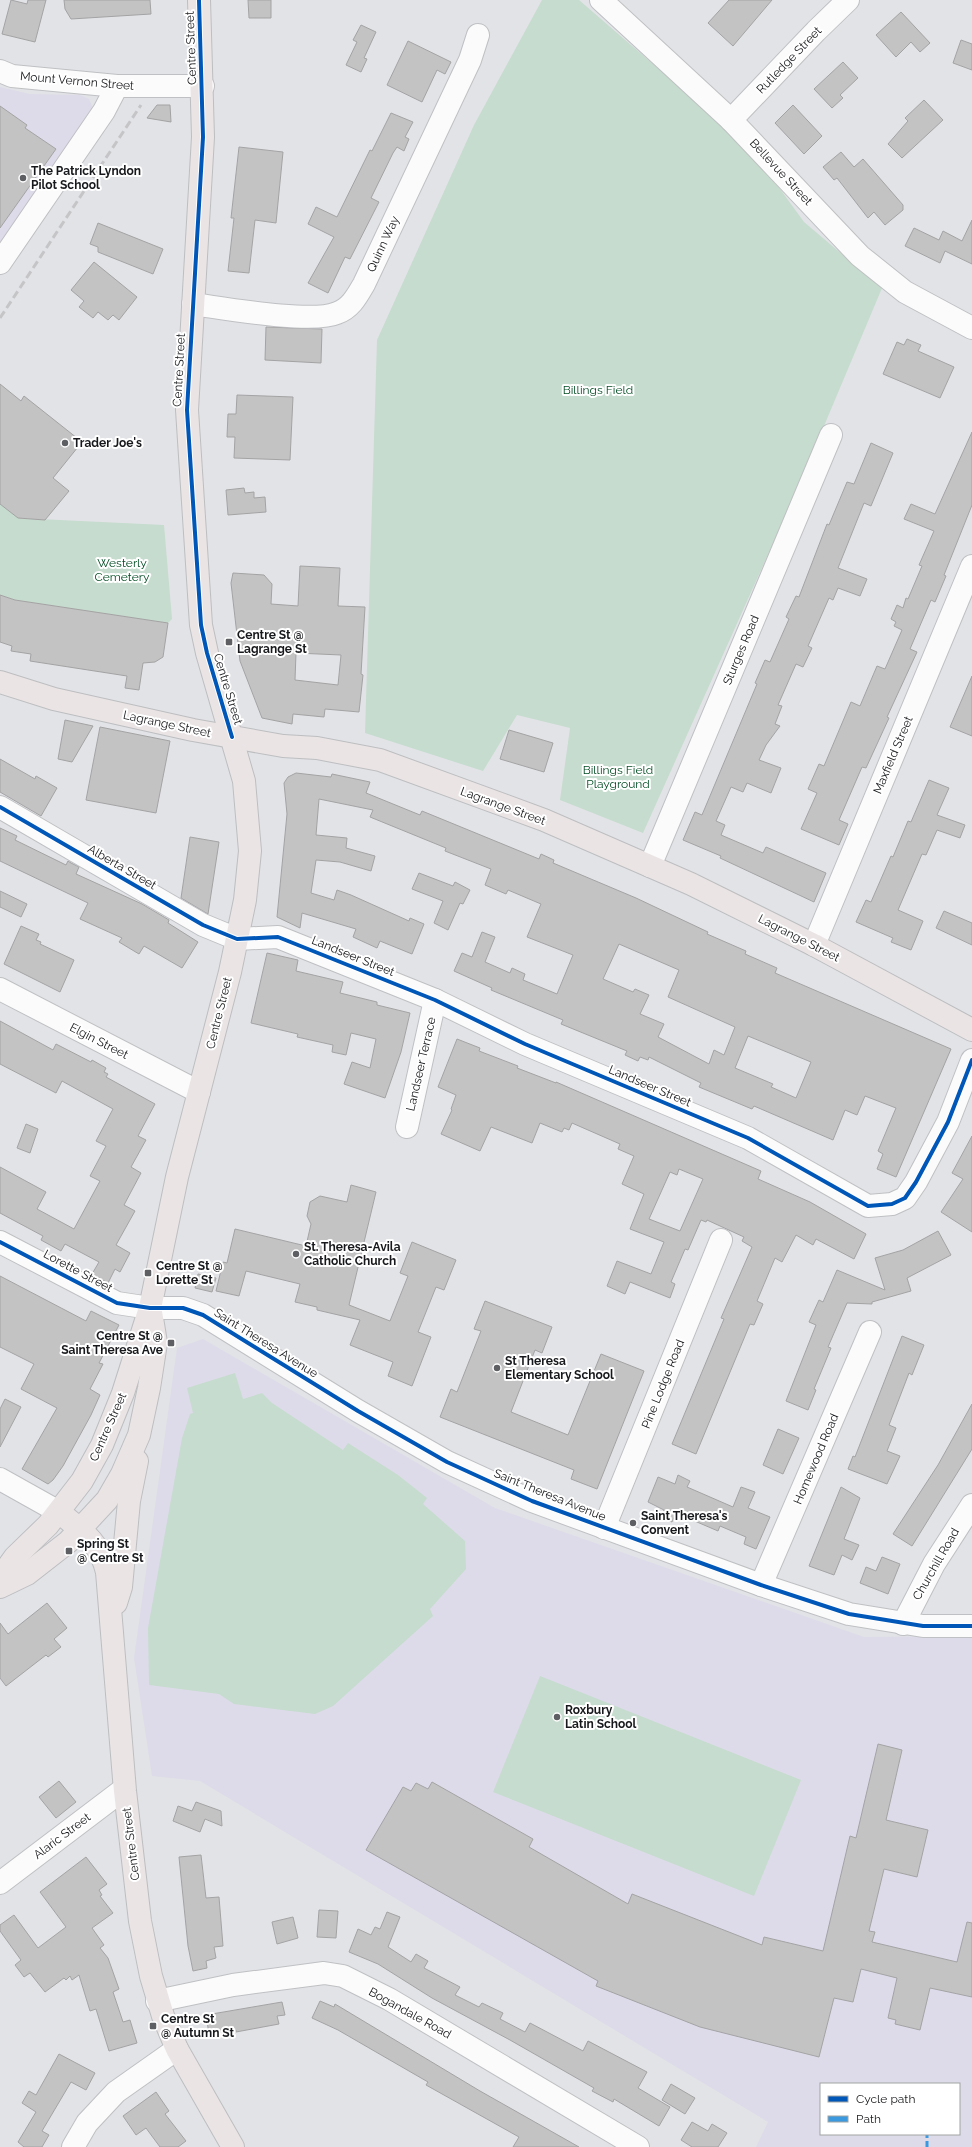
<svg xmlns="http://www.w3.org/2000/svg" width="972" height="2147" font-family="Raleway,sans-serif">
	<rect width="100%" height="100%" fill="#e2e3e7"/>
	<g fill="#dddbe9" fill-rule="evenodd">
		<path d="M0,87L30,94L80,95L89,99L92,106L91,113L0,243Z"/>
		<path d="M203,1339L495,1508L864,1637L972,1636V2147H756L768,2122L200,1781L152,1776L134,1658L177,1348ZM821,2084H959V2134H821Z"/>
	</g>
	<g fill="#c6dcce">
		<path d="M542,0H579L751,149L804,222L882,288L800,483L643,833L560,800L570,728L517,715L483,771L365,733L377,340L474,125Z"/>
		<path d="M0,504L18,518L164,525L172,619L168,623L15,600L0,595Z"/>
		<path d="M235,1373L243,1399L262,1393L272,1403L343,1450L348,1443L398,1475L427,1498L423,1504L465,1541L466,1569L430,1609L433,1616L333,1706L315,1714L234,1704L219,1694L149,1685L148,1628L182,1438L190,1414L193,1413L187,1388Z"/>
		<path d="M540,1676L801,1780L754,1896L493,1792Z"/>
	</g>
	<g fill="#c4c3c4" stroke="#a4a3a4" fill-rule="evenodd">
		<path d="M11,0L27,4L28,0H46L35,42L2,34Z"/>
		<path d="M64,0H150L151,14L71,19L65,9Z"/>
		<path d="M248,0H271V18H249Z"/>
		<path d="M729,0H772L733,46L708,23Z"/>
		<path d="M901,12L930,43L920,52L911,42L896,57L876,35Z"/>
		<path d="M361,25L376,32L364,58L367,59L361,72L346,65L357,42L353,40Z"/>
		<path d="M961,40L972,44V70L953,63Z"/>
		<path d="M408,41L451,62L445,74L437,70L422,102L387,85Z"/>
		<path d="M843,62L858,78L840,95L843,98L832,108L814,89Z"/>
		<path d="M924,100L943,120L902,158L888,144L908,121L905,118Z"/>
		<path d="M157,105H170L171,122L147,118Z"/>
		<path d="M793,105L822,136L804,154L775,123Z"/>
		<path d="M0,106L27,125L25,128L56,149L0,228Z"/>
		<path d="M391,113L413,122L405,137L409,139L404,151L397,147L393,153L371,198L379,202L350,259L345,257L328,293L308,283L334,237L308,224L316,207L337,217L370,150L372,151Z"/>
		<path d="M239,147L283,152L276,223L255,220L249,273L228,271L234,218H231Z"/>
		<path d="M841,152L854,167L863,159L903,205V210L885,225L874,212L868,218L837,178L834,180L823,167Z"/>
		<path d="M972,220V264L945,251L940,263L905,246L914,228L939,240L943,231L962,241Z"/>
		<path d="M98,223L163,249L153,274L98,252V247L90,244Z"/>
		<path d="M94,262L137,297L119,320L113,315L108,320L98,312L93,318L79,307L84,301L71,290Z"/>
		<path d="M266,327L322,329L321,363L265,360Z"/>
		<path d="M907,339L921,345L918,351L954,367L940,398L883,374L897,342L904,345Z"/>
		<path d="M0,384L21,401L24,396L82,442L53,478L69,491L45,520L18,518L0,504Z"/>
		<path d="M237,395L293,397L290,460L234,458L235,437H227L228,414H236Z"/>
		<path d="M972,432V505L944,575L946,576L935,602L931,600L910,649L917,652L887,717L889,718L866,768L862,767L839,820L848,824L839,845L801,829L817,793L808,789L819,764L824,766L851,702L860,706L877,666L885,669L902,630L894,626L896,622L891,619L897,605L903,608L906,598L908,599L922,566L919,565L934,531L904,519L911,504L935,514Z"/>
		<path d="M871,443L893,453L871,506L864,503L838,568L867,579L860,596L838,588L833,600L829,598L808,646L812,648L803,667L796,664L778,705L782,706L775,724L780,726L766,745L759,760L781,768L771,793L747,783L743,792L731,787L716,821L725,825L721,835L763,853L766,847L826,873L814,902L720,858L721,856L683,840L695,812L702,815L757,684L755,683L765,660L770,662L789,619L786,617L796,596L799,597L827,524L829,525L847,482L854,484Z"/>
		<path d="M244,488L245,493L254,492V498L265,497L266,512L228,515L226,490Z"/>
		<path d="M300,566L340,568L338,606L365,607L361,674L363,675L359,712L325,709L324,717L293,714L292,724L262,718L240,661L231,583L233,573L264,575L272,584L271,604L298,606ZM296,653L341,655L338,685L295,680Z"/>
		<path d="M0,595L15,600L168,623L163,657L155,662L143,663L139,690L125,688L127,676L30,661L31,654L11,651L12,646L0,642Z"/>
		<path d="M972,676V736L950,727Z"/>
		<path d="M65,720L93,726L72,762L58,759Z"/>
		<path d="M100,727L170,741L156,813L86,800Z"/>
		<path d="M509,730L553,743L544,772L500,759Z"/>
		<path d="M0,759L35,779L36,776L57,788L41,816L0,792Z"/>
		<path d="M296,773L331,777L332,774L370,782L366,793L420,815L422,811L539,859L541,854L554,860L553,863L636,898L708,932L707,934L746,951L745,954L777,968L775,973L951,1049L896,1177L877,1169L883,1154L878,1151L896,1108L865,1096L857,1115L845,1110L833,1140L754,1106L752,1109L699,1087L701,1083L649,1057L648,1060L640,1057L638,1061L625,1055L627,1051L561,1024L563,1020L491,990L492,988L454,971L462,953L472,957L482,932L495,937L485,962L510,973L512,968L525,974L523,980L557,994L573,955L527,937L541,904L508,890L506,894L485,885L491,869L445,851L446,848L370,817L373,810L319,799L316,835L347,838L346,848L375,856L371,871L340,862L316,860L311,893L334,900L337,890L351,895L409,921L410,918L424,924L412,954L380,941L377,948L353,937L356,929L302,913L300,928L277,917L287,814L284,783L288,777ZM619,944L679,970L668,997L735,1027L724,1055L714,1050L709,1064L658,1037L664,1024L640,1014L649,995L635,989L633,992L603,979ZM748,1036L811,1062L796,1098L771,1087L773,1084L735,1068Z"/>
		<path d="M929,780L949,788L937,815L965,825L960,838L937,830L926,855L922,854L898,910L923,921L911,950L891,942L893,938L856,922L866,900L871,902L891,856L893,857L908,821L911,822Z"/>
		<path d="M0,828L17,836L15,840L66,865L68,861L71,863L79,867L76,874L142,904L169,920L168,923L198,942L182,968L144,946L139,954L119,942L122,938L80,919L88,903L0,861Z"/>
		<path d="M190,837L219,842L208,914L181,898Z"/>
		<path d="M419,873L453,886L455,882L470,890L463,904L460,903L448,930L434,923L443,901L412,889Z"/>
		<path d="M0,891L27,904L21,917L0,907Z"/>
		<path d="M944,911L972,923V945L936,928Z"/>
		<path d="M21,926L39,934L36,940L41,942L40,944L74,960L60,992L4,964Z"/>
		<path d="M267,953L298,960L296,971L343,982L340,993L377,1002V1005L410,1013L401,1052L385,1098L344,1084L352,1062L370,1068L376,1039L351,1033L346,1055L332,1052L333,1045L297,1037L298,1034L251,1023Z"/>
		<path d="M0,1021L53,1050L56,1044L91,1062L92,1060L106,1068L104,1072L108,1074L106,1077L155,1104L138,1136L146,1140L131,1167L141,1173L124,1205L135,1211L116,1245L130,1253L120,1272L115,1269L108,1283L92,1274L99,1262L65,1244L61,1251L41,1240L43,1236L0,1213V1167L46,1192L37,1209L74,1229L100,1181L90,1176L106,1146L96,1141L113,1109L62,1081L56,1093L0,1064Z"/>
		<path d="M457,1039L480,1048L479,1051L518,1066L517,1068L556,1083V1082L761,1171L758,1179L810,1202L866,1234L854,1259L816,1239L813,1245L796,1235L782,1262L775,1258L757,1301L763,1304L754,1325L750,1324L696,1454L672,1444L724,1319L721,1318L752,1247L742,1241L744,1237L707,1220L706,1222L701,1220L688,1250L685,1249L671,1282L675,1284L670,1298L630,1282L625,1294L607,1286L617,1261L651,1274L664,1242L630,1229L644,1194L622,1184L634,1156L618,1149L620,1144L572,1123L569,1130L564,1128L562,1132L540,1123L532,1143L491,1127L480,1151L441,1134L452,1110L451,1109L456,1095L438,1087ZM679,1169L703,1179L680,1231L649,1219L670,1172L677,1175Z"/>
		<path d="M26,1124L38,1129L30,1153L17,1148Z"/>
		<path d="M972,1136V1232L941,1212L963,1179L952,1173Z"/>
		<path d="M351,1185L376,1192L349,1305L390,1321L408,1276L400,1273L412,1242L456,1260L444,1290L436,1287L418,1332L431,1337L412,1386L388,1376L393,1362L350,1345L360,1320L317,1310V1307L295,1302L300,1284L246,1271L239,1296L216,1291L223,1262L227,1263L235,1229L306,1246L311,1224L307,1216L310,1202L320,1196L347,1202Z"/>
		<path d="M938,1231L951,1255L907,1278L911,1291L872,1302V1304L847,1303L828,1347L831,1348L814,1389L816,1390L808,1410L786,1401L816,1325L809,1322L819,1300L823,1302L837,1270L885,1290L875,1258L903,1250Z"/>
		<path d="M198,1274L216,1278L212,1292L195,1288Z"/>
		<path d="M0,1276L86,1321L91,1311L119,1325L99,1363L103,1364L90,1389L100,1395L91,1415L63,1466L53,1480L48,1484L22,1469L57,1408L21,1389L34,1364L0,1347Z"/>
		<path d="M485,1301L552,1327L542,1353L535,1350L511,1412L568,1435L601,1354L644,1371L597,1489L571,1479L574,1470L440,1417L451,1389L457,1392L481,1331L474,1329Z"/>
		<path d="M902,1336L924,1345L912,1375L909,1373L889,1425L896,1428L887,1451L900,1456L887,1484L848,1469L853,1456L855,1457Z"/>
		<path d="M5,1399L21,1407L0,1447V1409Z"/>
		<path d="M972,1404V1449L912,1546L893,1534L938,1465Z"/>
		<path d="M778,1429L799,1438L783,1474L763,1465Z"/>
		<path d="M678,1475L690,1481L687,1487L733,1507L741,1487L755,1492L748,1508L770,1517L756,1549L744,1544L746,1537L720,1526L718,1531L676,1513L672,1522L661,1517L664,1510L648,1502L658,1477L675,1484Z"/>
		<path d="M841,1487L860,1498L844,1539L859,1545L852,1560L842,1555L834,1575L809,1566Z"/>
		<path d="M882,1557L900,1564L888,1594L860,1583L866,1567L876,1571Z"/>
		<path d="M47,1603L67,1628L54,1639L61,1647L48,1657L46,1655L6,1686L0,1678V1623L8,1634Z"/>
		<path d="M878,1744L902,1750L886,1820L928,1830L917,1877L884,1869L869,1931L875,1932L872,1942L957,1962L967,1922L972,1923V1997L930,1988L920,2030L895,2024L896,2020L888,2018L897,1978L861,1969L853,2002L834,1998L819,2057L700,2027L596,1986L598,1981L366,1850L403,1787L411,1791L416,1783L428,1789L432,1782L533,1839L529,1847L628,1904L632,1894L762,1945L764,1937L823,1951L850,1836L856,1838Z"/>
		<path d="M59,1781L76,1802L56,1818L39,1797Z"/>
		<path d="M196,1802L221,1811L222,1826L205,1819L200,1832L173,1821L178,1806L192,1811Z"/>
		<path d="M201,1855L206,1898L219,1897L223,1946L214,1947L216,1958L206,1961L207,1968L193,1971L188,1946L179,1857Z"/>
		<path d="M86,1857L107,1884L99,1890L102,1895L100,1896L113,1913L92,1928L104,1945L100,1948L108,1958L119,1989L113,1992L123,2022L130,2020L137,2043L109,2051L96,2009L90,2011L79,1975L72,1980L70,1976L66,1980L64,1978L45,1992L30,1973L24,1977L15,1965L21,1960L0,1931V1925L14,1915L38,1948L66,1927L40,1892Z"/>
		<path d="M319,1910L338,1911L336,1938L317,1937Z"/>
		<path d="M387,1912L400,1917L388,1947L411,1962L416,1954L428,1961L424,1968L460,1987L455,1995L479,2007L482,2003L503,2013L500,2019L525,2032L530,2023L583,2051L588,2041L647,2072L638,2088L670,2107L659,2126L614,2099L613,2102L592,2091L594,2088L510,2040L432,1998L378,1964L349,1952L358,1929L371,1935L375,1927L380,1929Z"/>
		<path d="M293,1917L298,1938L277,1944L272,1922Z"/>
		<path d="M320,2001L334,2007L335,2004L480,2091L579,2147H513L519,2137L426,2085L428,2082L376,2052L338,2030L312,2018Z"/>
		<path d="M282,2002L285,2015L277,2016L279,2024L236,2032V2030L209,2034L206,2015Z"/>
		<path d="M59,2054L95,2073L86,2090L71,2082L42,2131L49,2135L42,2147H24L18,2142L36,2112L22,2103L29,2091L36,2095Z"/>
		<path d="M671,2084L695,2098L685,2114L662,2100Z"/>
		<path d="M156,2092L169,2111L165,2114L186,2141L178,2147H160L146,2128L136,2135L123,2116Z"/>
		<path d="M692,2122L708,2131L712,2124L727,2133L718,2147H692L681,2140Z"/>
	</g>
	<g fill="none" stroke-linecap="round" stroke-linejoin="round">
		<g stroke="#bfc0c3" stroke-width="24">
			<g id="minor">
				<path d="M601,0L731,120L860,256L905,292L972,328"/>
				<path d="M0,71L12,76L117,86H203"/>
				<path d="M731,120L816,31L848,0"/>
				<path d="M0,263L104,111L117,86"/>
				<path d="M193,304C223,308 312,324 337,313C351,308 357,296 364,284L470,60L478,35"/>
				<path d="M0,807L203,925L237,939L278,937L435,1000L525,1044L748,1138L868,1206L892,1204L905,1198L916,1182L948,1122L972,1060"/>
				<path d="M650,866L831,435"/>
				<path d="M814,945L972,566"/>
				<path d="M0,989L199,1092"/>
				<path d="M407,1127L435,1000"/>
				<path d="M0,1242L117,1303L150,1308H183L203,1315L358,1411L447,1462L532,1501L761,1585L849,1614L923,1626H972"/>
				<path d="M0,1479L59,1512"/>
				<path d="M604,1528L721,1240"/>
				<path d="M761,1585L870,1332"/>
				<path d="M903,1624L934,1564L972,1505"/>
				<path d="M0,1883L124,1789"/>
				<path d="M157,2001L233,1985L324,1973L343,1976L389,1999L638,2147"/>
				<path d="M73,2147L87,2123L116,2092L177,2049"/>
			</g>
		</g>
		<g stroke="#bdbec0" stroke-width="24">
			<g id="major">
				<path d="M0,682L54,699L193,730L283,746L317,748L380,760L544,820L691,884L814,945L972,1030"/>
				<path d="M59,1512C81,1530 100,1542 107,1572L125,1791L140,1921L151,1976L163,2016L177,2049L233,2147"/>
				<path d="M0,1578L15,1557L48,1525L82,1481L102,1445L123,1393L150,1308L177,1177L230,972L245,900L250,851L244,781L207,653L201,625L187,410L203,137L199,0"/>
				<path d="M0,1587L27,1574L68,1542L107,1500L122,1474L139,1435L149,1388L156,1343L151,1312"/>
				<path d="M116,1603L121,1587L129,1501L137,1461"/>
			</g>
		</g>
		<use href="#minor" stroke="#fbfbfb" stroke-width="22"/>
		<use href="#major" stroke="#eae4e5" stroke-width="22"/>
		<path stroke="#c5c5c7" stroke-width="3" stroke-dasharray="8 4" stroke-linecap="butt" d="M0,318L141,105"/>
		<path stroke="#3b9adf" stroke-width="3" stroke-dasharray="6 3" stroke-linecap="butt" d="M927,2147V2134"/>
		<g stroke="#fff" stroke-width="6">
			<g id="cycleway">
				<path d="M199,0L203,137L187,410L201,625L207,653L232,737"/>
				<path d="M0,807L203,925L237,939L278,937L435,1000L525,1044L748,1138L868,1206L892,1204L905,1198L916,1182L948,1122L972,1060"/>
				<path d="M0,1242L117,1303L150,1308H183L203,1315L358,1411L447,1462L532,1501L761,1585L849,1614L923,1626H972"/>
			</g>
		</g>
		<use href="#cycleway" stroke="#0057b8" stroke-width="4"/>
	</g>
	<g fill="#5e5f62" stroke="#fff" stroke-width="1.5">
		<circle cx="23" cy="178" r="4"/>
		<circle cx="65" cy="443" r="4"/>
		<rect x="225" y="638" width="8" height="8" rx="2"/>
		<circle cx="296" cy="1254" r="4"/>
		<rect x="144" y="1269" width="8" height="8" rx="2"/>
		<rect x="167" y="1339" width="8" height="8" rx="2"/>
		<circle cx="497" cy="1368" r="4"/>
		<circle cx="633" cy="1523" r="4"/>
		<rect x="65" y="1547" width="8" height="8" rx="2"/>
		<circle cx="557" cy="1717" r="4"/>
		<rect x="149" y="2022" width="8" height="8" rx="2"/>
	</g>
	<g text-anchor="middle" stroke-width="4" stroke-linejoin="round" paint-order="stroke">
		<g font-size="12" fill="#17181b" stroke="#fff">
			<text transform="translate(191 48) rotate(-92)" y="4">Centre Street</text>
			<text transform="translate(789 60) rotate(-46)" y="4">Rutledge Street</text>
			<text transform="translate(77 81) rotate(5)" y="4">Mount Vernon Street</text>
			<text transform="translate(781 172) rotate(47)" y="4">Bellevue Street</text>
			<text transform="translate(383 244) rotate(-65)" y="4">Quinn Way</text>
			<text transform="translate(179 370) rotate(-87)" y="4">Centre Street</text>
			<text transform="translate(741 650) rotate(-67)" y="4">Sturges Road</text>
			<text transform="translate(228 689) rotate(73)" y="4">Centre Street</text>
			<text transform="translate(167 724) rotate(12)" y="4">Lagrange Street</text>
			<text transform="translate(893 755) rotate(-67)" y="4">Maxfield Street</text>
			<text transform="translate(503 806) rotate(20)" y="4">Lagrange Street</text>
			<text transform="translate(122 867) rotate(30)" y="4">Alberta Street</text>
			<text transform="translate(799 938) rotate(27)" y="4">Lagrange Street</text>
			<text transform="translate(353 956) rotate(22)" y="4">Landseer Street</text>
			<text transform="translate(219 1013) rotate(-76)" y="4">Centre Street</text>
			<text transform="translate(99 1041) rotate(27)" y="4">Elgin Street</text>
			<text transform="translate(421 1064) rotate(-77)" y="4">Landseer Terrace</text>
			<text transform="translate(650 1086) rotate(23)" y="4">Landseer Street</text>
			<text transform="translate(78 1271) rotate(28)" y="4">Lorette Street</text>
			<text transform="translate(266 1343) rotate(32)" y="4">Saint Theresa Avenue</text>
			<text transform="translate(663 1384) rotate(-68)" y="4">Pine Lodge Road</text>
			<text transform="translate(108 1427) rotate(-66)" y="4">Centre Street</text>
			<text transform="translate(816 1459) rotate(-67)" y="4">Homewood Road</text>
			<text transform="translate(550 1495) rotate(22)" y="4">Saint Theresa Avenue</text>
			<text transform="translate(936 1564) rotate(-60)" y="4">Churchill Road</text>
			<text transform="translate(62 1836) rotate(-37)" y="4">Alaric Street</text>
			<text transform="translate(131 1844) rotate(-97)" y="4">Centre Street</text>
			<text transform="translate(410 2013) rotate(29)" y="4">Bogandale Road</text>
		</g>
		<g font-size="12" font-weight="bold" fill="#17181b" stroke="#fff" text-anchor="start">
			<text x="31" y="175">The Patrick Lyndon<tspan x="31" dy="14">Pilot School</tspan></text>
			<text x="73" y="447">Trader Joe's</text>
			<text x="237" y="639">Centre St @<tspan x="237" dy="14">Lagrange St</tspan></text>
			<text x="304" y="1251">St. Theresa-Avila<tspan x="304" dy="14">Catholic Church</tspan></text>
			<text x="156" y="1270">Centre St @<tspan x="156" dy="14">Lorette St</tspan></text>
			<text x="163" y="1340" text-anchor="end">Centre St @<tspan x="163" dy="14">Saint Theresa Ave</tspan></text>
			<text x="505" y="1365">St Theresa<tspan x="505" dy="14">Elementary School</tspan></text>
			<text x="641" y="1520">Saint Theresa's<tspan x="641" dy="14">Convent</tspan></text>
			<text x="77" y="1548">Spring St<tspan x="77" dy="14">@ Centre St</tspan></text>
			<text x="565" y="1714">Roxbury<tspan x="565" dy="14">Latin School</tspan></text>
			<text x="161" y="2023">Centre St<tspan x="161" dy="14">@ Autumn St</tspan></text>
		</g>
		<g font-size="12" fill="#014b22" stroke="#fff">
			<text x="598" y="394">Billings Field</text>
			<text x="122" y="567">Westerly<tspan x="122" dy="14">Cemetery</tspan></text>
			<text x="618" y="774">Billings Field<tspan x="618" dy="14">Playground</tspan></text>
		</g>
	</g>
	<rect x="820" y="2083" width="140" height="52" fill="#ffffff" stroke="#a2a3a4"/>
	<rect x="828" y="2096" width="20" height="6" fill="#0057b8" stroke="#a2a3a4"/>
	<text x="856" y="2103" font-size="12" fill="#17181b">Cycle path</text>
	<rect x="828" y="2116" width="20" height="6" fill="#3b9adf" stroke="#a2a3a4"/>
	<text x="856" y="2123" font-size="12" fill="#17181b">Path</text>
</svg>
